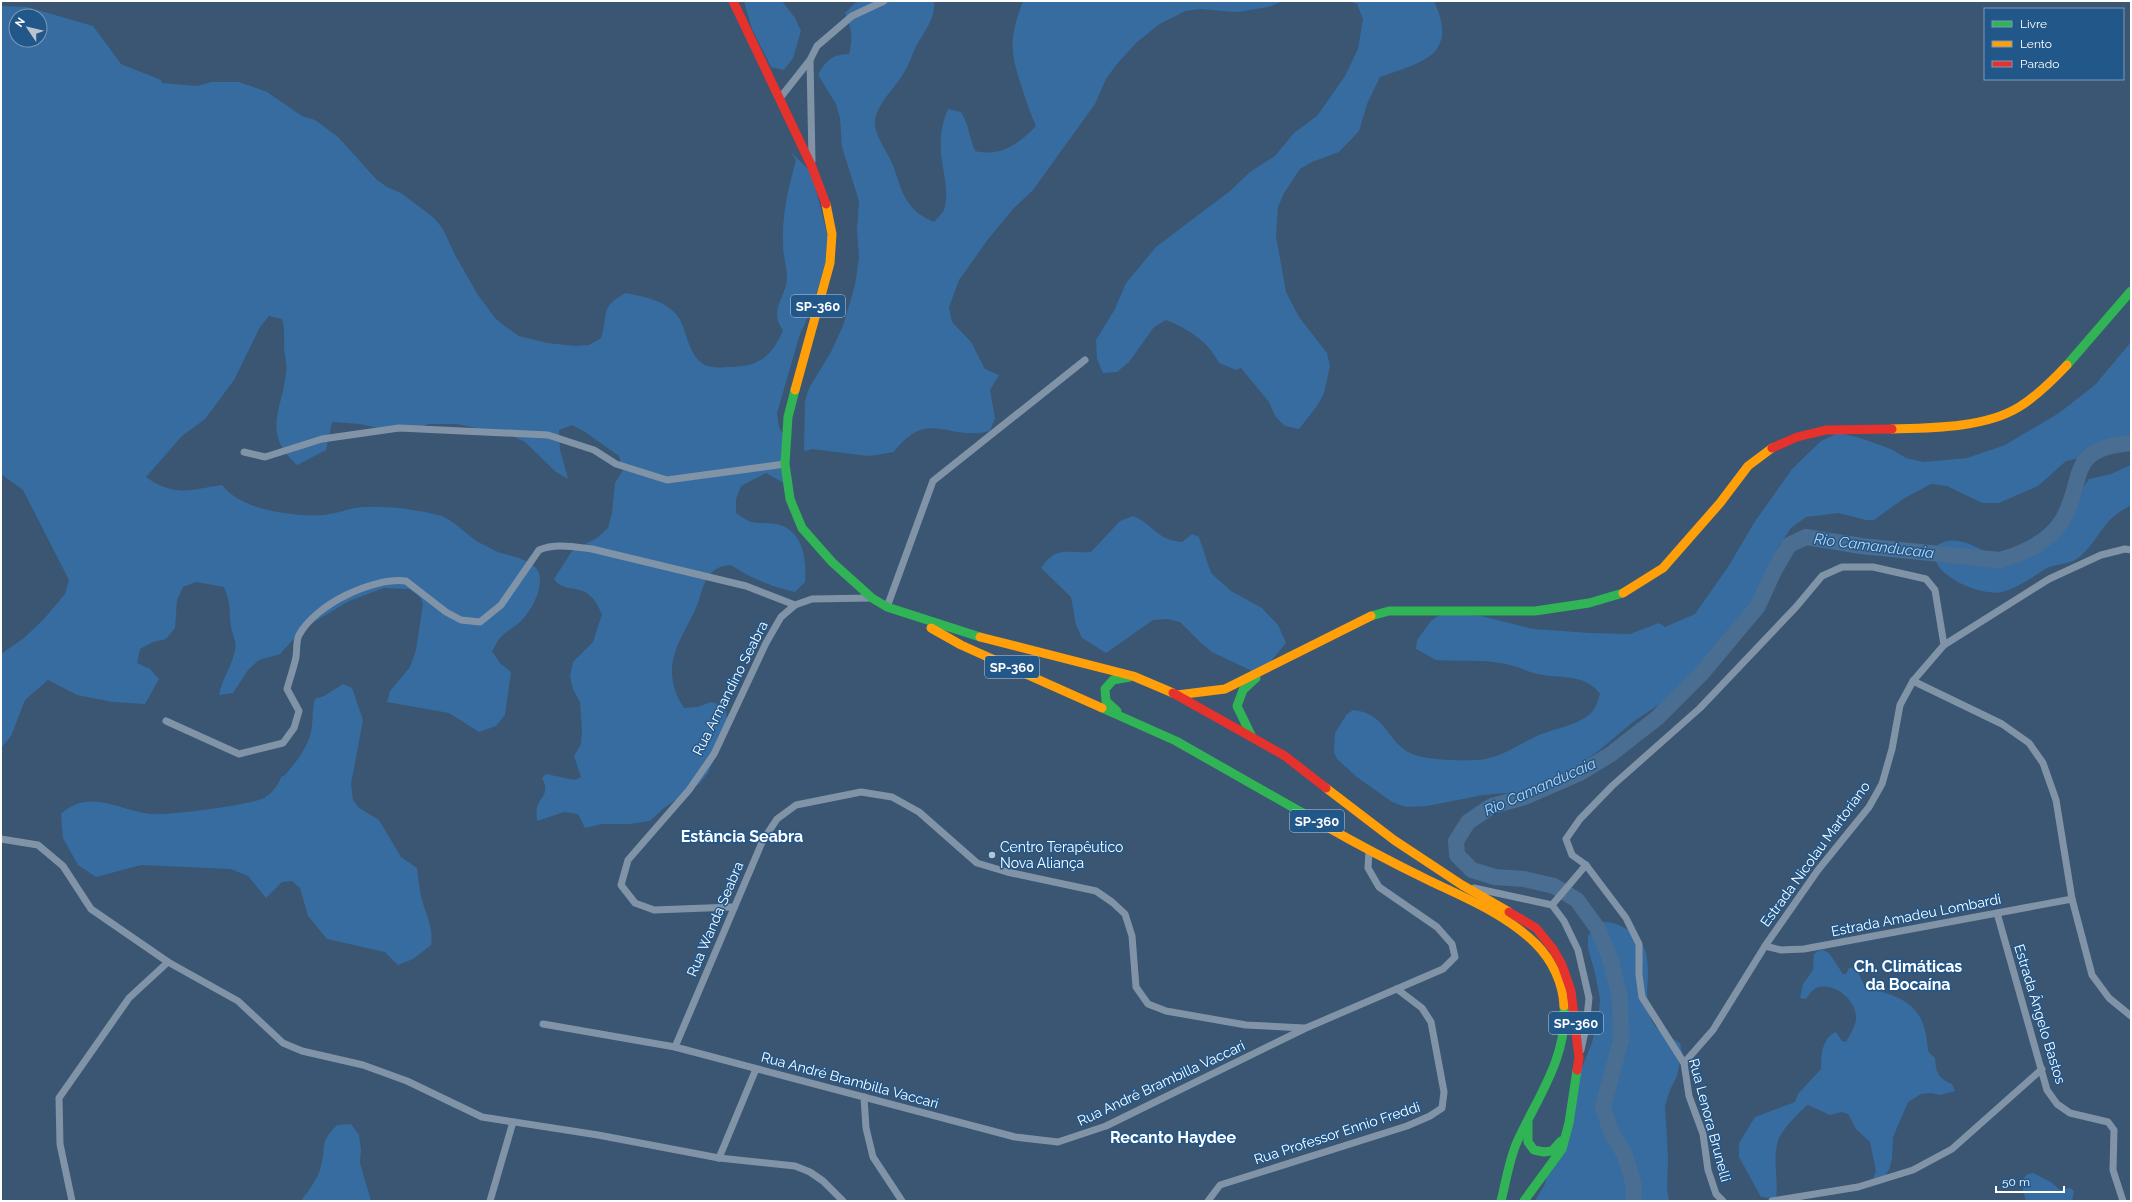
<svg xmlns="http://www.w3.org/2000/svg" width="2132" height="1202" font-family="Raleway,sans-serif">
	<rect width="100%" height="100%" fill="#3a5672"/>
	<g fill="#376ca0" fill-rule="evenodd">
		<path d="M744,1H782L795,18L801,31L793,58L784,70L771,67L752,29Z"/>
		<path d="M861,1H934C936,19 923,33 915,48C911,58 908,67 902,76C893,90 873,108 875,126C877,140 890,155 894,168C902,193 907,211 934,222C937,218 942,214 944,210C950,191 942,170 941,152C940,136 942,123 948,109L961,112C969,125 969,137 975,151C1000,157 1019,144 1036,126C1032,117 1029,109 1026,100C1012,58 1006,45 1023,1H1283L1268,7L1237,12L1200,9L1185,11L1158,25L1136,43L1116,65L1106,79L1095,104L1033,190L1013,209L989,238L959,280L949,307L952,322L971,342L985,369L999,375L990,390L995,418L990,431C947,442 928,407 894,452L869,456L812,449L805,451L804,449L805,401L809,388L831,352L843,326L855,285L859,257L857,229L859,201L842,147L840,118L836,104L818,75C827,59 832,55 849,54C853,38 852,28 845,13L855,3Z"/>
		<path d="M1349,1H1434C1459,55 1423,62 1380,77L1367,104L1359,131L1339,152L1312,162L1300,169L1284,193L1278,207L1276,236L1286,292L1299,317L1327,353L1330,366L1324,393L1317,406L1299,429L1285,426L1275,416L1269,402L1241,368L1236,370L1219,363C1209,342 1187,328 1166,320L1154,327L1129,362L1117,372L1103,373L1097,359L1096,340L1115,309L1126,283L1156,247L1230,191L1250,172L1275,156L1294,133L1317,116L1345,76L1358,49L1363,19L1357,4Z"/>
		<path d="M1,6L27,7L93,26L121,64L161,80L162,83L198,86L211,82H239L267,92L302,116L315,120L338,137L376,179L387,187L401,193L434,218L443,229L455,255L478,295L495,318L506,327L519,336L547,343L575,346L589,345L601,338C609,313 599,307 626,293C643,297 662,299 676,314C687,326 686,352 703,364C709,368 720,368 727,367C757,367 771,359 783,330C768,310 786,298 787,278C787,267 783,256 783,244C782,213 788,190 796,160L790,151L808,169L814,182L829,241L828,255L812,308L800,334L777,413L779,427L786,440L789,486L766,473L741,486L736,499V513C755,527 755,521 776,524C803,529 807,560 805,582L795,592C772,587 750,578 731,565C721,566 714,568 708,577C702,585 701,596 697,605C689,626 672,647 672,671C672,685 676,696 684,708L698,707L711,702L725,706L727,719L714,759L708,773L699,784L665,807L650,821L629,824H601L585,828L578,814L564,812L537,821C537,817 536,812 537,808C539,797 551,794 542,778L546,774L575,780L581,777L574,756L581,744L582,730L580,702L573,689L570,676L573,662L593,642L602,614C587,577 567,597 554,579L572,551L597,538L608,528L612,513L615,483L623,470L619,456L585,432L572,425L559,430L560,450L568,479L556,472L525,442L512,436L457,424H429L416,428L388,430L360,424L332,422L326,450L297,465C262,433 281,413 286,374C288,363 284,356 284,346C284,336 285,329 282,319L269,316L260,327L234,380L205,419L182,436L146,477C174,497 190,490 222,485C240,510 294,517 323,515C337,514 351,507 365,507C387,506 412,509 434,514C455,518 464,535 482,544C487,547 493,549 498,552C512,557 541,560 540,580C540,594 531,611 521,621C515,627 506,631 500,638C497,641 495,647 492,651L500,663L511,672L505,715L496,726L479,732L449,713L387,702L390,691L410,667L416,650L423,604L420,597L409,589L384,588L349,601L304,628L280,654L259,660L248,670L233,693L219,695C222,680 231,667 234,654C238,641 233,638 231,627C229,612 231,602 224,587L196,582L183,587L177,600L175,628L166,639L153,642L140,649L137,663L150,669L159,679L145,704L113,702L77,695L48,680L25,700L11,736L1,748V654L24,638L44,619L65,594L69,580L23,490L1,474ZM16,16H40V40H16Z"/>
		<path d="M2131,342V439L2109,444L2084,457L2066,461L2038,486L1999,503H1982L1947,486L1931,484L1903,499L1874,520H1866L1838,513L1806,517L1791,528L1778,547L1773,579L1727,647L1686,680L1667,699L1633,722L1597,752L1563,776L1528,791L1483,795L1427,806L1406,807L1392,802L1357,777L1337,759L1334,752L1335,733L1347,714L1353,710C1389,713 1387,748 1418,756C1433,760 1469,762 1485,759C1503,756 1518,745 1535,737C1550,729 1578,726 1591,713C1596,708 1598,701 1600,694C1585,673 1560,679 1538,674C1527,672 1518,666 1506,664C1483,659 1459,662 1436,660L1416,649L1417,640L1431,621L1438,616L1448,614L1481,616L1533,629L1590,633L1630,634L1659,623L1665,627L1695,614L1728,567L1754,523L1792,469L1821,441L1836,434H1844L1860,438L1891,449L1906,458L1923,462L1967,458L2005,445L2059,413L2095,385Z"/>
		<path d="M2131,465V505C2124,509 2117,513 2111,519C2098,532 2091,550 2075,560C2066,565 2054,564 2045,569C2033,577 2017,588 2002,592C1989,595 1964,587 1953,579C1941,571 1932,563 1935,547C1954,531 1978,548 1997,558L2018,552L2054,536L2070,517L2077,496L2089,479L2111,474Z"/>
		<path d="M1133,516C1155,525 1156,540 1182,542L1192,534L1199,537L1211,573L1231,591L1262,608L1278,625L1286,643L1266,667L1252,671L1212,652L1201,643L1180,622L1167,619L1153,620L1106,653L1082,638L1076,625L1071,597L1041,568C1057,545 1067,554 1091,552L1120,521Z"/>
		<path d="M343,684L352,688L363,720L351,784L353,800L359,808L379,820L401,857L417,868C418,877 419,887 421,896C425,913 434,927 431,945L413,959L398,965L385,952L327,939L308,916L300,888L292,881L282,882L266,898L248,876L231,869L141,865L96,877L78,865L63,838L61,814C89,788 118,810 150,814C166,816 251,805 264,798C272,793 278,786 281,777L285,775C297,761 310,745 312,726C313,716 312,709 315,699L324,696Z"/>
		<path d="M1604,922C1614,922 1622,926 1630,931C1663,954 1637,994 1653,1023C1657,1031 1672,1038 1680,1043L1682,1052L1677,1076L1670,1090L1665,1106L1668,1157L1667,1189L1669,1201H1535L1545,1184L1550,1162L1570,1132L1580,1072L1592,1043L1599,1011L1600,999L1595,973L1588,948V936L1597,924Z"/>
		<path d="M1823,950L1829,953L1843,974H1846L1849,968H1852L1858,972L1865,987C1905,998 1925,1004 1928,1051L1935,1058C1936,1073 1938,1078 1952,1084L1955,1091L1940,1095L1931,1093L1921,1094L1908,1102L1893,1137L1892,1159L1889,1170L1884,1177L1873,1179L1876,1171L1870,1142L1856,1129L1848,1114L1842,1112L1830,1115L1808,1105L1805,1107C1796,1116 1782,1129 1778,1141C1772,1159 1779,1181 1776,1199L1761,1197L1739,1157V1143L1755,1117L1795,1102L1798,1094L1821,1069C1821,1055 1822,1038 1836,1032L1842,1041L1846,1042C1849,1036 1855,1027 1856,1020C1858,1001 1834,981 1816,988C1811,991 1809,995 1806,999L1800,998L1803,984L1813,970L1814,954L1818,951Z"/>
		<path d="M351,1124L359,1135L361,1149L360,1163L371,1201H301C309,1190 318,1179 321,1166C327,1144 318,1145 337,1125Z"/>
		<path d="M2033,1173L2051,1182L2060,1190L2070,1188L2074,1191L2072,1201H2026C2023,1191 2019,1181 2028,1174Z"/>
	</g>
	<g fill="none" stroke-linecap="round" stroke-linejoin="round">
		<path stroke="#4a6e92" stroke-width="16" d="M1633,1201L1634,1186L1625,1155L1611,1132L1603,1107L1621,1040L1620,998L1611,961L1598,929L1577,900L1554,886L1524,879L1495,877L1472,870L1457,855L1456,841L1468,822L1492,806L1525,797L1580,773L1611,754L1657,718L1702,673L1758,606L1774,571L1789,545L1806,537L1861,546L2000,560C2024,553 2050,542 2063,519C2086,477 2066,449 2131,443"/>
		<g stroke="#8194a7" stroke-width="7">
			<path d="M810,60L817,46L852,16L884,1"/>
			<path d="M780,98L810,60L812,161"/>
			<path d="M244,452L265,457L322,439L399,428L548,435L594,450L616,464L667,480L785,464"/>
			<path d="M887,607L933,481L1085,360"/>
			<path d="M1913,681L2002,724L2029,743L2043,763L2056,800L2072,899L2092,975L2109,998L2131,1016"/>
			<path d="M166,721L239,754L283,743L294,728L299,711L287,689C290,678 294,667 296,657C297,650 296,641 299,635C315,605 372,577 406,581L446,612L461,620L480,622L501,605L539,550C555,543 575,547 592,549L746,586L795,605"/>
			<path d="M1,839L38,845L63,866L91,909L168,962L238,1001L283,1043L302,1051L363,1065L407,1081L482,1117L598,1135L719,1158L795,1166L810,1172L823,1181L843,1201"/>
			<path d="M1586,865L1572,855L1566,839L1580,819L1612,786L1700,708L1796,607L1822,576L1842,567H1873L1926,579L1935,590L1944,645"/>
			<path d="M1474,888L1552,905L1564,921L1578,950L1589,998L1586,1027L1581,1050"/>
			<path d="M1552,905L1586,865L1626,918L1639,944V975L1642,997L1684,1063L1689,1096L1703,1134L1708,1170L1716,1194L1723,1201"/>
			<path d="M733,907L654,910L635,903L621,885L628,860L689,790L714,754L766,643L781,617L795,605L812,599L871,598"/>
			<path d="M1997,913L2047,1090L2057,1104L2070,1113L2108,1122L2114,1130L2113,1170L2123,1201"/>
			<path d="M1765,946L1781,950L1804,949L2072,899"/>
			<path d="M543,1024L675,1047L1015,1137L1058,1142L1106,1126L1306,1028L1443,969L1455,957L1452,944L1437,927L1379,887L1368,868L1369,851"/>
			<path d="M675,1047L763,840L777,819L796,805L861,792L892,797L919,812L977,863L1007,872L1096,891L1112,902L1125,914L1132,936L1136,987L1148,1004L1166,1011L1246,1025L1304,1028"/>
			<path d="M1684,1063L1713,1030L1765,946L1818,870L1869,807L1882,784L1892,749L1900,705L1913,681L1944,645L2049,579L2101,555L2125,549L2131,550"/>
			<path d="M864,1097L866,1128L873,1157L902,1201"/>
			<path d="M719,1158L756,1069"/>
			<path d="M72,1201L60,1144L59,1098L129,998L168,962"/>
			<path d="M490,1201L513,1122"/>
			<path d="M1208,1201L1220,1185L1407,1126L1430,1116L1442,1108L1444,1092L1431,1022L1422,1008L1397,989"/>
			<path d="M1772,1201L1858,1187L1913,1170L1952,1149L2042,1069"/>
		</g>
		<g stroke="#30b455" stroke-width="9">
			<path d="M2067,365L2131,291"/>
			<path d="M795,390L788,417L785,464L790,499L802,528L832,562L872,598L887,607L980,637"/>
			<path d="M1371,616L1389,611H1535L1589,603L1623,593"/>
			<path d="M1102,708L1176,741L1322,824"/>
			<path d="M1117,711L1106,701L1105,689L1113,680L1130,677"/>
			<path d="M1252,737L1237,706L1243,690L1256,678"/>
			<path d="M1528,1123V1142L1534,1150L1544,1152L1552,1151L1561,1141"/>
			<path d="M1501,1201C1506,1182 1509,1160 1517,1142C1537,1098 1568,1057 1564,1006"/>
			<path d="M1524,1201L1562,1149L1569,1123L1577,1070"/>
		</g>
		<g stroke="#ff9f0a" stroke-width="9">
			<path d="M795,390L830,263L832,234L826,204"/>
			<path d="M1892,429C1931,428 1985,428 2019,407C2037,396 2052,381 2067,365"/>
			<path d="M1623,593L1663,568L1720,503L1748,466L1772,448"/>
			<path d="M931,628L961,645L1102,708"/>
			<path d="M980,637L1133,676L1173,693"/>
			<path d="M1177,695L1225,689L1371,616"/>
			<path d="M1326,788L1394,840L1462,885L1509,912"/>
			<path d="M1322,824C1357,844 1393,863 1430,881C1466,898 1507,915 1536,944C1552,960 1563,983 1564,1006"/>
		</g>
		<g stroke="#e5322d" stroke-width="9">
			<path d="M733,1L812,167L826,204"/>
			<path d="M1772,448L1797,437L1826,430L1892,429"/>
			<path d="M1173,693L1285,756L1326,788"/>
			<path d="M1509,912L1536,928L1553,949L1562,965L1571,991L1579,1058L1577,1070"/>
		</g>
	</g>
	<circle fill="#bac4ce" stroke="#22578a" stroke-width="1.5" cx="992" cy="855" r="4"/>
	<g text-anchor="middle" stroke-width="3" stroke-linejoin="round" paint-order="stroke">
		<g fill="#22578a" stroke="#bdcddc" stroke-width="1">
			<rect x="791" y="295" width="54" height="22" rx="3"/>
			<rect x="985" y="656" width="54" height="22" rx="3"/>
			<rect x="1290" y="810" width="54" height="22" rx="3"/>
			<rect x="1549" y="1012" width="54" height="22" rx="3"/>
		</g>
		<g font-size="13" font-weight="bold" fill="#fff">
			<text x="818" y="311">SP-360</text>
			<text x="1012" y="672">SP-360</text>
			<text x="1317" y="826">SP-360</text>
			<text x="1576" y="1028">SP-360</text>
		</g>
		<g font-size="14" fill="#fff" stroke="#22578a">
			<text transform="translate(730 688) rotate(-63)" y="5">Rua Armandino Seabra</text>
			<text transform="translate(1815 854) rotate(-54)" y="5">Estrada Nicolau Martoriano</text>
			<text transform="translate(1916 915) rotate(-11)" y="5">Estrada Amadeu Lombardi</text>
			<text transform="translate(715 919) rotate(-67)" y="5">Rua Wanda Seabra</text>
			<text transform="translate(2040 1014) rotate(73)" y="5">Estrada Ângelo Bastos</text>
			<text transform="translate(850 1080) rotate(15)" y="5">Rua André Brambilla Vaccari</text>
			<text transform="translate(1161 1083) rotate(-25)" y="5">Rua André Brambilla Vaccari</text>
			<text transform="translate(1710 1120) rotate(75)" y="5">Rua Lenora Brunelli</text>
			<text transform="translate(1337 1133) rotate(-18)" y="5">Rua Professor Ennio Freddi</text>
		</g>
		<g font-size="14" fill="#fff" stroke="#22578a" text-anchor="start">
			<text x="1000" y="852">Centro Terapêutico<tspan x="1000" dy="16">Nova Aliança</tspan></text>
		</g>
		<g font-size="15" font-style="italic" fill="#bad7f2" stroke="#22578a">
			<text transform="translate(1874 546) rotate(7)" y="5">Rio Camanducaia</text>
			<text transform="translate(1540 787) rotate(-24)" y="5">Rio Camanducaia</text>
		</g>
		<g font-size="16" font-weight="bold" fill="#fff" stroke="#22578a">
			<text x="742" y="842">Estância Seabra</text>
			<text x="1908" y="972">Ch. Climáticas<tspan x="1908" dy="18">da Bocaína</tspan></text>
			<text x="1173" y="1143">Recanto Haydee</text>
		</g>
	</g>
	<rect width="2132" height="1202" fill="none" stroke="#ffffff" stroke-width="4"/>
	<rect x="1984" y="8" width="140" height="72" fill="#22578a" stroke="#7a9ab9"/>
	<rect x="1992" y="21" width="20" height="6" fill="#30b455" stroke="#7a9ab9"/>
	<text x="2020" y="28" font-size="12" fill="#ffffff">Livre</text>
	<rect x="1992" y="41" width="20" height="6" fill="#ff9f0a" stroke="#7a9ab9"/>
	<text x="2020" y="48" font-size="12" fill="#ffffff">Lento</text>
	<rect x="1992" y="61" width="20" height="6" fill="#e5322d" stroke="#7a9ab9"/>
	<text x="2020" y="68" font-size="12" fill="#ffffff">Parado</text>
	<g transform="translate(28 28) rotate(305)"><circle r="19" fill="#22578a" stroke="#7a9ab9"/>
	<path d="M0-3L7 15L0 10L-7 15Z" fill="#bac4ce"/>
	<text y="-6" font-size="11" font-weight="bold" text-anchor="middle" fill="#ffffff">N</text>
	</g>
	<path d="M1996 1186v6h68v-6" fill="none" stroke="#ffffff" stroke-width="2"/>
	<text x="2002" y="1186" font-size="12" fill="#ffffff" stroke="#22578a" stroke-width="3" paint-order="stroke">50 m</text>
</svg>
